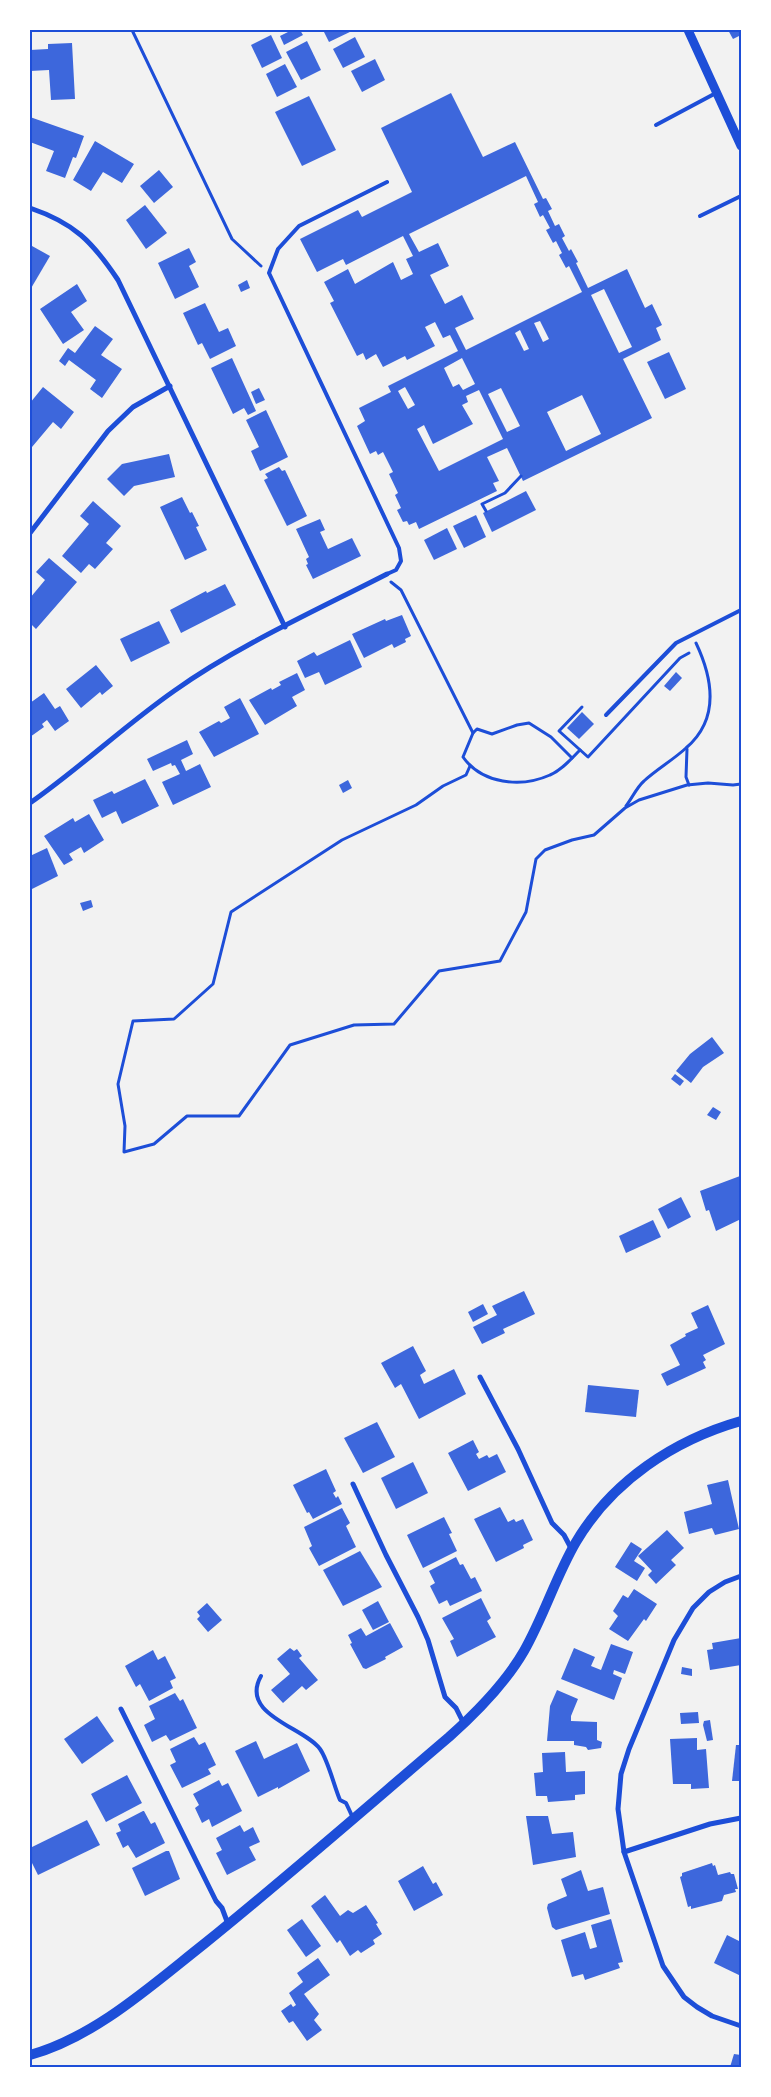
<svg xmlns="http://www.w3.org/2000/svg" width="771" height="2097" font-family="'PT Sans',sans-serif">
	<rect width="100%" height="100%" fill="#f2f2f2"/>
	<g fill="#3d67dc" fill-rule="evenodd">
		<path d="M292,30H300L303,35L284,45L280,36Z"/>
		<path d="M323,30H354L329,42Z"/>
		<path d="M728,30H741V35L733,39Z"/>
		<path d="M271,35L282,58L262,68L251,45Z"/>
		<path d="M355,37L365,57L343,68L333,49Z"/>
		<path d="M307,41L321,70L301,80L286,52Z"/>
		<path d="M72,43L75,99L51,100L49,70L30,71V50L48,49V44Z"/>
		<path d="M375,59L385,80L362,92L351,71Z"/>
		<path d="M285,64L297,87L277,97L266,74Z"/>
		<path d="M451,93L483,157L515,142L543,199L546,198L552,209L548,211L555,226L559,224L565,236L562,238L569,251L571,249L578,262L576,263L588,288L627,269L645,308L652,304L662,325L656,328L661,340L623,359L652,418L523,481L507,448L487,457L499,481L493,483L497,491L419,529L416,522L409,525L407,521L403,522L397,510L401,508L395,495L398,493L389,474L393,472L383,452L378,455L376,451L370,454L357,426L365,421L359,408L391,392L388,386L458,351L450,335L443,338L435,322L425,327L435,346L407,360L405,356L383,367L376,354L366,360L363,353L357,356L330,303L334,301L324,282L348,269L355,284L393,262L401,280L413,274L406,259L413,256L403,236L346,265L343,259L317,272L300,239L358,210L362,217L412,192L381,128ZM526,176L538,202L534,204L540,217L543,215L550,228L546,230L553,243L556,241L562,253L559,255L566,268L569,266L582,292L466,350L455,328L474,319L462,295L445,304L430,275L449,266L438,243L419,252L409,234ZM604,289L632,347L619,353L591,295ZM540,321L549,339L543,342L534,323ZM520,330L529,349L524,351L515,333ZM462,358L475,384L463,390L459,384L453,387L444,368ZM405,387L415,405L408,409L398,391ZM501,388L520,426L507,432L488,394ZM479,390L503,439L439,471L417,429L424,425L433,444L473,424L462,405L468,402L466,396ZM582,395L601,434L566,451L547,412Z"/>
		<path d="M309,96L336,150L302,166L275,112Z"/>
		<path d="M30,117L84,136L76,158L73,157L65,178L46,171L54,151L30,142Z"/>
		<path d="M95,141L134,164L122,183L103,172L91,191L73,180Z"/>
		<path d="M159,170L173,187L154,203L140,186Z"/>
		<path d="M145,205L167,233L146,249L126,220Z"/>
		<path d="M32,246L50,256L30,290V250Z"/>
		<path d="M189,248L196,262L189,266L199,287L175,299L158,263Z"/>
		<path d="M247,280L250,288L241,292L238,285Z"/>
		<path d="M77,284L87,301L71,312L84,330L63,344L40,309Z"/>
		<path d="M205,303L219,332L228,328L236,346L210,359L202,343L198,345L183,313Z"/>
		<path d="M95,326L113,339L101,355L122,369L102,398L90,389L96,380L69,360L65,366L59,361L68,348L75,353Z"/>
		<path d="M669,352L686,389L665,399L647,362Z"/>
		<path d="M232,358L256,411L248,415L244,408L233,414L211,368Z"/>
		<path d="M43,387L74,412L61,429L53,422L32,447L30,445V403Z"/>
		<path d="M259,388L265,400L256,404L251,392Z"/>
		<path d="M266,410L288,457L260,471L251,451L259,447L246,420Z"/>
		<path d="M169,454L175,477L134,486L124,496L107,479L122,464Z"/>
		<path d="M279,467L282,471L285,470L307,516L287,526L264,480L268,478L265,474Z"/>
		<path d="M526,491L536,510L492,532L483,513Z"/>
		<path d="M182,497L190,513L192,512L199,526L196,527L207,550L185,560L160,507Z"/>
		<path d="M93,501L121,526L106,543L113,549L95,569L89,564L81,573L62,556L89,524L80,516Z"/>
		<path d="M476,515L486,537L464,548L453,526Z"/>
		<path d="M320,519L325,530L320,532L328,549L352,538L361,556L313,579L306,565L308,564L306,559L309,557L296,529Z"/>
		<path d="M447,528L457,549L434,560L424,540Z"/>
		<path d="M49,558L77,582L36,629L30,623V598L45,580L36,572Z"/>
		<path d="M225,584L236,605L181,633L170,610L206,591L207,593Z"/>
		<path d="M402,615L411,636L405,639L406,642L394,648L392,644L364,658L352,634L385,619L386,621Z"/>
		<path d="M159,621L170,643L131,662L120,639Z"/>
		<path d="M350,640L362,667L325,685L319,672L305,678L297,661L314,652L317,656Z"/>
		<path d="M96,665L113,686L102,695L100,692L81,708L66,689Z"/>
		<path d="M676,672L682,678L670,691L664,686Z"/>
		<path d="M297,673L305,690L292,697L297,706L265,725L249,700L271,688L272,690L281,685L279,682Z"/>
		<path d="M44,693L55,709L60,706L69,721L55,731L47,720L42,724L44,727L30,737V703Z"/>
		<path d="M240,698L259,734L214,757L199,732L219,721L221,723L230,718L224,707Z"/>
		<path d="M582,712L594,724L579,739L567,728Z"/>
		<path d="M187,740L193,754L181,760L186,771L200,764L211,787L173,805L162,782L180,774L175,765L172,766L171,763L153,771L147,759Z"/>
		<path d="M145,779L159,806L122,824L116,811L102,818L93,800L112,791L114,794Z"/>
		<path d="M348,780L352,788L343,793L339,785Z"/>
		<path d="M89,814L104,840L84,853L81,847L69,854L73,860L64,865L44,836L73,818L75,822Z"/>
		<path d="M47,848L58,876L30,890V856Z"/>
		<path d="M91,900L93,907L83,911L80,903Z"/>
		<path d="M712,1037L724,1053L703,1067L691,1083L676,1071L690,1054Z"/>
		<path d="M675,1074L684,1081L680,1086L671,1079Z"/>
		<path d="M713,1107L721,1112L716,1120L707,1115Z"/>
		<path d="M740,1176L741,1219L716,1231L709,1210L706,1211L700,1191Z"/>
		<path d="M681,1197L691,1217L668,1229L658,1209Z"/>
		<path d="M653,1220L661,1237L626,1253L619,1236Z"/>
		<path d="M524,1291L535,1314L503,1329L505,1333L482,1344L473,1327L497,1315L492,1306Z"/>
		<path d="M483,1304L488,1314L473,1322L468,1312Z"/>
		<path d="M708,1305L725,1344L703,1355L706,1360L703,1362L706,1368L667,1386L661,1374L680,1365L670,1345L686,1336L685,1334L698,1328L691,1313Z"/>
		<path d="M413,1346L426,1371L420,1375L424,1384L454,1369L466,1394L419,1419L401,1384L395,1388L381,1363Z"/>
		<path d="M588,1385L639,1390L636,1417L585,1412Z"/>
		<path d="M377,1422L395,1457L363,1473L344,1438Z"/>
		<path d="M473,1440L479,1452L476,1454L479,1459L487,1455L489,1458L497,1454L506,1472L468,1491L448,1453Z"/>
		<path d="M413,1462L428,1493L396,1509L381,1478Z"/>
		<path d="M326,1469L336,1491L333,1493L336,1498L338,1496L342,1504L313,1519L309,1512L307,1513L293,1485Z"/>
		<path d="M728,1480L739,1529L715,1535L712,1528L689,1534L684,1512L712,1504L707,1485Z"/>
		<path d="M500,1507L508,1522L514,1519L516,1522L523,1519L533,1540L523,1545L524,1548L496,1562L474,1519Z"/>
		<path d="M342,1508L350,1523L346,1526L356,1547L319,1566L309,1548L312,1546L304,1527Z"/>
		<path d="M444,1517L452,1533L449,1534L457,1551L423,1568L407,1535Z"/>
		<path d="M667,1530L684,1548L671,1560L676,1565L656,1584L648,1575L652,1571L638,1556Z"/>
		<path d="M631,1542L642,1549L634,1561L645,1568L637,1581L615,1567Z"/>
		<path d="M360,1551L382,1587L343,1606L323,1570Z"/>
		<path d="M456,1557L460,1565L463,1564L471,1579L475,1577L482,1591L450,1606L447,1600L439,1604L430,1586L435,1583L429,1571Z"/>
		<path d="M634,1589L657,1604L646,1621L644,1619L628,1641L609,1629L618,1616L613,1611L623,1595L628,1598Z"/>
		<path d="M481,1598L491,1618L487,1621L496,1637L457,1657L450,1641L454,1639L442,1618Z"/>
		<path d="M378,1601L389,1622L373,1630L362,1610Z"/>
		<path d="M207,1603L222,1620L208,1632L197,1619L200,1616L197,1612Z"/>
		<path d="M390,1623L403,1647L385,1657L386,1659L366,1669L363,1668L350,1644L352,1643L348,1635L361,1628L366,1636Z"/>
		<path d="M741,1638V1665L710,1670L707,1650L713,1649L712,1643Z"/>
		<path d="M611,1644L633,1652L625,1674L614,1670L613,1674L622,1678L614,1700L561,1679L574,1648L595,1657L591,1666L601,1670Z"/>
		<path d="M290,1648L294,1651L297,1649L302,1656L299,1658L318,1680L306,1690L302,1686L283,1703L271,1690L290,1674L277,1659Z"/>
		<path d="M153,1650L158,1660L165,1656L176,1678L170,1681L173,1688L149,1701L140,1684L136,1687L125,1666Z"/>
		<path d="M682,1667L692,1669V1676L681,1674Z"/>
		<path d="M557,1690L578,1699L571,1716V1721L597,1722V1740L602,1742L601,1748L588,1750L586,1747L574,1745V1741H547L550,1706Z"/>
		<path d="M175,1693L180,1701L183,1699L197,1728L170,1741L166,1735L152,1742L144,1725L155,1719L149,1706Z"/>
		<path d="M698,1712L699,1723L681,1724L680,1713Z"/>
		<path d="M97,1716L114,1741L82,1764L64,1739Z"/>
		<path d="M710,1720L713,1740L707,1741L703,1725L704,1721Z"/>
		<path d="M194,1737L199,1745L205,1742L216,1765L208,1769L211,1774L182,1788L170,1765L176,1762L170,1749Z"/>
		<path d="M697,1738V1750L706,1749L709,1788L691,1789V1784H673L670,1739Z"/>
		<path d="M256,1741L264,1759L297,1743L310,1771L278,1789V1787L258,1797L235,1751Z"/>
		<path d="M736,1745H741V1781H732Z"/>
		<path d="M565,1752L566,1772L585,1771V1794L575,1795V1800L548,1802L547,1796H536L534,1773L543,1772L542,1753Z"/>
		<path d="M127,1775L142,1803L106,1822L91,1794Z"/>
		<path d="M219,1780L222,1786L228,1783L242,1811L212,1827L209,1819L202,1823L195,1808L199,1805L193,1794Z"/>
		<path d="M143,1811H144L151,1824L155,1822L165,1843L136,1858L128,1845L123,1848L116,1833L121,1831L118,1824Z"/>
		<path d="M526,1816H548L552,1834L573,1832L576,1857L533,1865Z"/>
		<path d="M87,1820L100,1845L38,1875L30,1859V1848Z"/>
		<path d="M240,1825L244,1832L253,1827L260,1842L249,1847L256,1860L227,1875L216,1853L222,1850L216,1838Z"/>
		<path d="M166,1851H169L180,1879L145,1896L132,1868Z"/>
		<path d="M712,1863L713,1866L715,1865L718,1875L730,1872L731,1874H734L738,1889H735L736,1892L724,1895L722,1901L691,1909V1906L688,1907L680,1877L682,1876V1873Z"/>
		<path d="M423,1866L433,1884L436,1882L443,1895L414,1911L398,1881Z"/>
		<path d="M581,1870L588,1891L603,1887L610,1914L556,1930L552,1927L547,1908L548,1904L567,1896L561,1879Z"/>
		<path d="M325,1895L340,1916L348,1910L353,1913L366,1905L378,1923L376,1924L382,1934L373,1940L375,1944L361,1953L358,1950L350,1956L340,1940L337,1943L311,1906Z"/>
		<path d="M302,1919L321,1946L306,1957L287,1930Z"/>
		<path d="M611,1919L623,1962L618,1963L620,1968L585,1980L583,1974L572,1977L561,1940L585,1932L590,1949L597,1947L591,1925Z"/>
		<path d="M727,1935L741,1942V1976L714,1963Z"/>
		<path d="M318,1958L330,1975L304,1994L319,2014L314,2020L322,2030L307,2041L293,2021L289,2023L281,2011L291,2004L293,2007L296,2005L289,1993L303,1982L297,1973Z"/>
		<path d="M734,2054L741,2055V2067H730Z"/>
	</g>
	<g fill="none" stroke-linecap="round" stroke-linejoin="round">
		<g stroke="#1d4ed8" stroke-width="3">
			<path d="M132,30L232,239L261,266"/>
			<path d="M486,511L482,504L505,493L521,476"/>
			<path d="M391,582L401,590L473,733L477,729L492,734L517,725L529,723L551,737L572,758"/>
			<path d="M582,707L559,731L588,757L680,658L689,653"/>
			<path d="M473,733L463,757C482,784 521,788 550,775C562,770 571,759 580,750"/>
			<path d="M687,749L686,777L689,785"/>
			<path d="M470,766L466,775L443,786L416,805L342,840L231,912L213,984L174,1019L133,1021L118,1084L125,1126L124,1152L154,1144L187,1116H239L290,1045L354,1025L394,1024L439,971L500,961L526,912L536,859L545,850L572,840L594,835L625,808L639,800L687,785L708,783L733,785L741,784"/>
			<path d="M626,806C632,798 637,787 644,781C657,769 673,760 686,748C720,719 713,679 696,643"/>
		</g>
		<g stroke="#1d4ed8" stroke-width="4">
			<path d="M656,125L716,93"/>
			<path d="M387,182L299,226L278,249L269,273L399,548L401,561L396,570L387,574"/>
			<path d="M700,216L741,196"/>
			<path d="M606,715L676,643L741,610"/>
			<path d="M261,1676C239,1715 304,1727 320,1749C328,1760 334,1786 340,1800L346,1803L353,1818"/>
		</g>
		<g stroke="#1d4ed8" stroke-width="5">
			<path d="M30,208C74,223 92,241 118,280L285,627"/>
			<path d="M30,533L108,431L133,407L170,386"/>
			<path d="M30,803C80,768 124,726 174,691C237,646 317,610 387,574"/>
			<path d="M480,1377L518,1449L552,1523L564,1535L572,1550"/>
			<path d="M353,1484L386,1555L418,1617L428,1640L445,1697L456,1708L464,1724"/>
			<path d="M741,1576L725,1582L709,1592L693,1608L674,1640L629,1749L621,1774L618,1809L624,1852L663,1966L684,1997L697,2007L712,2016L741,2026"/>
			<path d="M121,1709L216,1901L222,1908L228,1924"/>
			<path d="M624,1852L710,1824L741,1818"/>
		</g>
		<path stroke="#1d4ed8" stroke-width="9" d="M688,30L741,146"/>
		<path stroke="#1d4ed8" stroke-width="10" d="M30,2055C95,2037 152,1985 204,1944C287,1877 368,1806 449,1737C477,1712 505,1684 524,1651C544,1616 556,1576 576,1542C612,1481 674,1440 741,1421"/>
	</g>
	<rect width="771" height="2097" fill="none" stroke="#ffffff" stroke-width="62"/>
	<rect x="31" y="31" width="709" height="2035" fill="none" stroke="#1d4ed8" stroke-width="2"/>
</svg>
